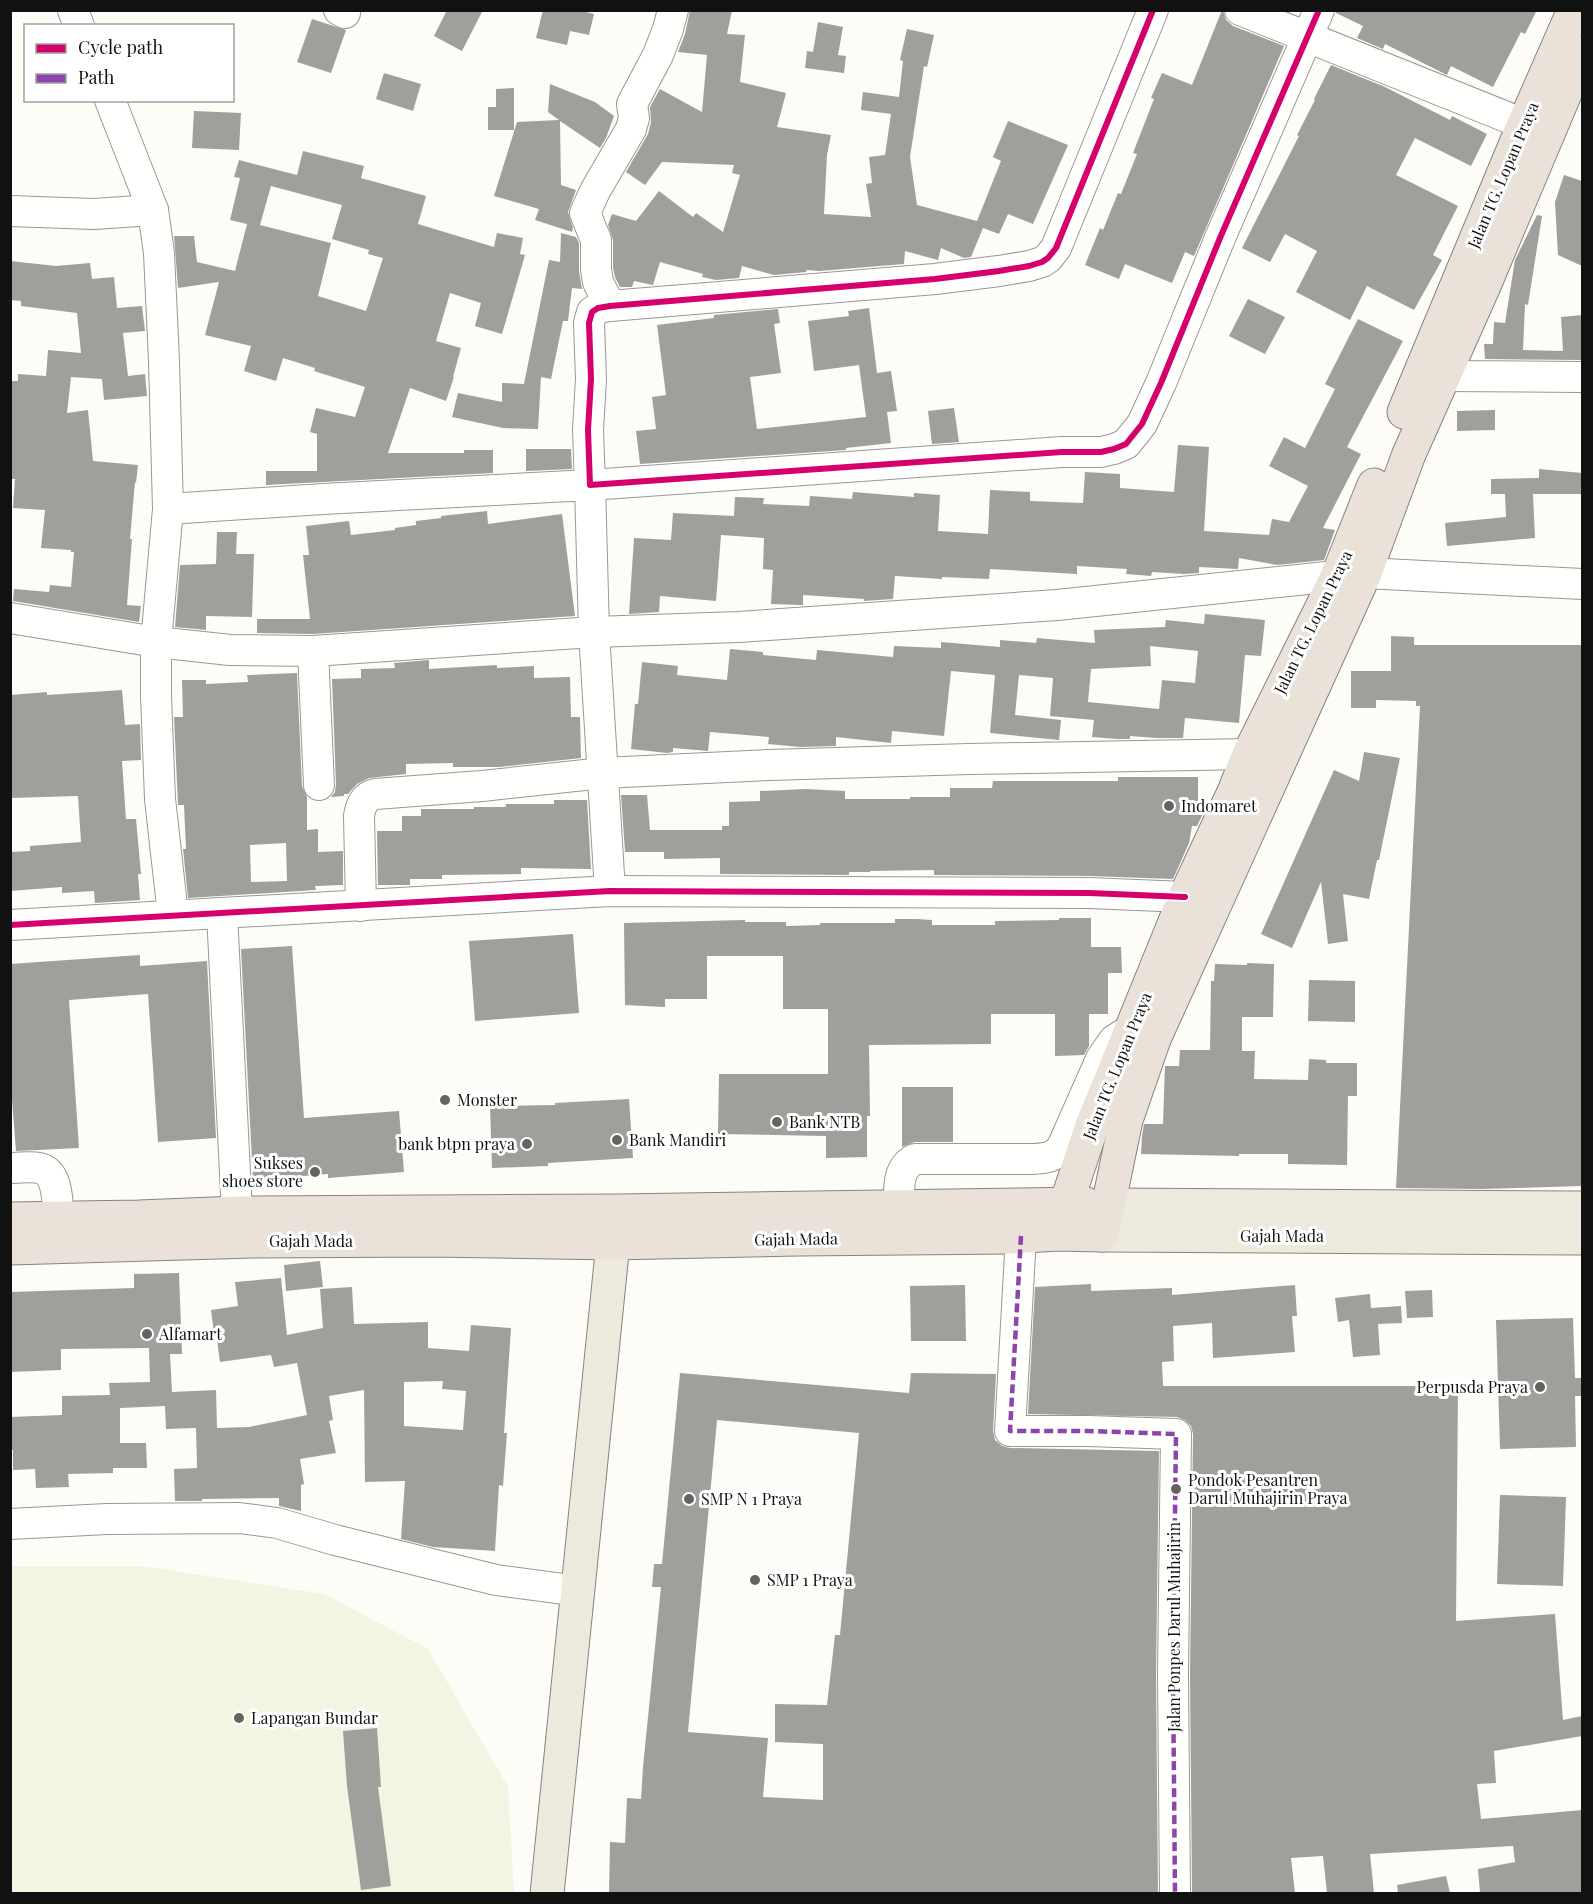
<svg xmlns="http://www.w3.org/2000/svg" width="1593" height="1904" font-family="'Playfair Display',serif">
	<rect width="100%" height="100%" fill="#fdfcf7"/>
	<path fill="#f0f6e1" d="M10,1566H143L324,1594L428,1649L508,1787L514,1893H11Z"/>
	<g fill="#a19f9c" fill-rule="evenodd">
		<path d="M447,10H483L462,51L434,36Z"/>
		<path d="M543,10H579L594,14L589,35L570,31L567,45L536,38Z"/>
		<path d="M690,10H732L727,34L745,35L740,82L786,93L777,127L831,135L827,155L824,214L871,217L866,184L872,183L869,157L885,155L891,114L861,110L863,92L899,97L903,61L900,60L907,29L934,35L927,67L924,66L910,157L917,205L977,221L1001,161L993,157L1008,121L1068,145L1033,224L1008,214L999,234L983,228L971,257L964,258L941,248L938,260L905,251L904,264L819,271L807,270L806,272L774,275L742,266L739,278L716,280L702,277L703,274L660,262L653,285L634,281L632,287H620L615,277L613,268V240L608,225L612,214L636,221L659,191L693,217L696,213L723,232L740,175L732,173L734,165L662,162L645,185L626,172L648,134L651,122L650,107L660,89L702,112L707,55L678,52L685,34Z"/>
		<path d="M1222,10H1223L1226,20L1233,26L1284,46L1194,256L1185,252L1172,283L1125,264L1119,279L1085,265L1100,228L1103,230L1118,193L1121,194L1137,154L1133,153L1154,99L1151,98L1162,73L1192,85Z"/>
		<path d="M1336,10H1537L1525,34L1521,32L1493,87L1451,66L1447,75L1385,44L1383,49L1357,38L1363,26L1336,13Z"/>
		<path d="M312,19L346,30L331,73L297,62Z"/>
		<path d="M818,22L843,27L838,55L846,56L844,73L805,68L807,51L813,52Z"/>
		<path d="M1331,65L1385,87L1450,120L1452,116L1487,134L1471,166L1415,138L1396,175L1458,206L1433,255L1442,260L1414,310L1367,286L1350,320L1296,292L1317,251L1285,234L1270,262L1242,248L1299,136L1297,135L1315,100L1314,99Z"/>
		<path d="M384,73L421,84L413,111L376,99Z"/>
		<path d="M550,84L595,102L614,116L606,138L600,148L560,121L561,185L576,190L568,212L573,228L572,232L535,220L539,209L494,196L517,122L559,120L548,112Z"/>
		<path d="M514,88V130H488V107H496V89Z"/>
		<path d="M194,111L241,113L239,150L192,148Z"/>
		<path d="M303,151L364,166L361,178L426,196L418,224L494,247L497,233L523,238L520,254L525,255L502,334L475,326L481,303L450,293L436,341L461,348L453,377H454L446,401L410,388L388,453H464V450H493V473L266,485V471H317V434L310,432L316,408L355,417L365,387L314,371L315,368L283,358L276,381L244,371L251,346L205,335L219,282L178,288L174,236H194L197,262L235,271L247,224L230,220L240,178L234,177L239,160L297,175ZM271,186L342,205L332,239L369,250L368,254L383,258L366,311L318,296L331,243L260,225Z"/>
		<path d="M1564,175L1582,181V266L1558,255L1555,202Z"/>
		<path d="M1537,215L1542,216L1528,305L1525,304L1523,350L1563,351L1561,317L1582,315V360L1485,359L1484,344H1493L1494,322L1505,323L1515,260Z"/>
		<path d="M561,233L576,237L579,243V271L582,289L572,288L568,321H563L551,379L541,377L538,429L503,428L452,417L458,393L502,402V383L524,384L549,260L560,262Z"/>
		<path d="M10,261L56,266L90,263L92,279L114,277L117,308L142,306L145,331L123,333L128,376L145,374L147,396L104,400L102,379L71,377L67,413L88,410L93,461L138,465L136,483L135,482L130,539H132L127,605L141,606L139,622L13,601L14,589L49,592L50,585L71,587L74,552H71V550L41,548L45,510L13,508L15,479H10V381H18V374L46,376L48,350L81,353L77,313L21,306V301L10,300Z"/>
		<path d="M1248,299L1285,317L1265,354L1229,336Z"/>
		<path d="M869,308L877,373L891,371L897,411L887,412L891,443L846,448V450L640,464L636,431L656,429L652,397L666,395L657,325L714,318V315L778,309L780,323L774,324L781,373L750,377L757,429L866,417L859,365L814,371L808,321L849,316L848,311Z"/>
		<path d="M1358,319L1403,341L1347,447L1361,454L1323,528L1335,530L1324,560L1277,565L1239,558L1238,569L1199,567V573L1184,574L1152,572L1151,576L1126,574L1127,569L1077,566V574L990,569L989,579L942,577V579L895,576L893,599L864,601V599L803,595V605H800L771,604L773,570L763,569L764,538L721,535L716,601L660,596L659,612L629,614L634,538L671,540L673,513L734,516L735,497L764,498L763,504L809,506L810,496L852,499L853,492L914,497V493L940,495L938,531L988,534L990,490L1030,492V501L1083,503L1085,472L1120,474V488L1174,492L1178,445L1209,447L1204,531L1269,535L1272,519L1289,522L1308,486L1269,466L1284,437L1305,448L1335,389L1325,384Z"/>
		<path d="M954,408L959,442L932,444L928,411Z"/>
		<path d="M1495,410V430L1457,431V411Z"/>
		<path d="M526,449H571L572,469L526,471Z"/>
		<path d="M1539,469L1582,473V494H1533L1535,538L1447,546L1445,523L1506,517L1505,494H1491V479L1539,478Z"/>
		<path d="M487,511L488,524L562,514L575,616L313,634L257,633V619H310L303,555H309L306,526L349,521L351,535L395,530V528L416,525V521L441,518V516Z"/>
		<path d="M217,532H237L236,554H254L252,617L206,616V630L175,627L180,565L216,564Z"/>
		<path d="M1205,614L1265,620L1261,656L1245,655L1239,723L1185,718L1183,738H1157L1130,736V739H1117L1092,737L1094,720L1050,716L1053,678L1019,675L1015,715L1061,720L1059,740L990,733L995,675L951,671L944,736L892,731L891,743L836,737V746L800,747L768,744L769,737L710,732L708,751L673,748V752L667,753L631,749L635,704H638L642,662L678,666L677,675L727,680L730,649L763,652V655L816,660L817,650L893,657L894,646L941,648V642L1000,647V640L1036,643L1037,638L1095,643L1094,630L1165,627L1166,620L1204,624ZM1150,646L1198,651L1195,683L1162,680L1159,709L1088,702L1091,669L1151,666Z"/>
		<path d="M1391,636L1414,637V645H1582V1186L1482,1189L1396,1188L1420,706H1416V701L1376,700V708H1351V671H1391Z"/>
		<path d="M429,660V669L497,665V668L534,666V678L570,677L571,717H580L581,758L499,767H453V763L406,764V774L369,778L357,784L348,794H344V796L331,797L335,792L336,784L332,679L361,678V669L395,668L394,663Z"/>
		<path d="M297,673L302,786L307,797V830L318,829V852L343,851V885L315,886L316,890L188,898L183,849H186L184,805H178L174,717H183L182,680H206V684L248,682L247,675ZM286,843L287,881L251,882L250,845Z"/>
		<path d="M122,690L125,725L140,724L141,760L122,761L126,819H136L141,874H138L140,900L95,903L94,891L62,893V887L10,891V852L30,851V846L81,842L78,796L10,798V695L47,692V695Z"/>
		<path d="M1364,752L1400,758L1379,860H1377L1369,899L1343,894L1348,941L1328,944L1321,882L1292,948L1261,934L1334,770L1359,781Z"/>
		<path d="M1118,777H1198V800L1209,801L1197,826H1192L1189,843L1173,879L1089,876L934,875V870L870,871V872H849V875L720,874V858L664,859V852H625L621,795H647L650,830H722V826H729V802L760,801V791L806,789L845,791V799H910V797H950V788H992L993,781H1118Z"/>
		<path d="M554,800H587L591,869L521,868V874L442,875V879H410V885H378L377,831H402V816H421V809H474V807H506V804H554Z"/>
		<path d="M1059,918H1091V947H1121L1122,973H1108V1014H1089V1046L1084,1055L1055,1056V1014H991V1044L869,1045L870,1116H867V1157L826,1158V1136L718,1134L719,1074H828V1009H783V956H707V999H665V1007L625,1005L624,923L745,920V922H786V926L820,925V923H895V919H917L932,920V925H995V921L1059,920Z"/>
		<path d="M573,934L579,1013L475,1021L469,941Z"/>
		<path d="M292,946L304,1118L399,1111L404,1172L328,1178V1174L253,1180L241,949Z"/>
		<path d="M140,955V966L207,961L216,1138L158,1142L148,994L69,1000L79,1148L16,1151L10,1074V964Z"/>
		<path d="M1247,963L1274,964L1273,1017H1242V1051H1255L1254,1079L1308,1080L1309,1059L1326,1060V1063H1357V1096H1348L1347,1165L1288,1164V1154H1239V1156L1141,1154L1142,1136L1144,1124H1163L1165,1066H1179L1180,1050H1210L1211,981H1214L1215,964L1247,965Z"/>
		<path d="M1309,980L1355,981V1022L1308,1021Z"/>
		<path d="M902,1087H953V1142H915L902,1147Z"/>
		<path d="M629,1099L633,1158L548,1163V1166L492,1168L490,1106L555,1105V1103Z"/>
		<path d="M320,1261L323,1287L286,1291L284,1265Z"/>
		<path d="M179,1273L182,1354H170L172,1392L216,1390L217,1428L249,1427L307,1415L297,1363L274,1367L271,1355L220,1362L216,1333H214L211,1310L238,1306L235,1282L281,1278L287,1335L323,1328L320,1289L352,1287L354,1324L428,1322V1348L469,1351L471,1325L511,1328L504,1433H507L503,1486L499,1485L495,1551L433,1547L401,1539L405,1481L365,1482L364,1390L329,1396L333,1420L329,1421L336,1453L300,1459L304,1484L301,1485V1511L279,1506V1498L202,1499V1501H175L174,1469L197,1468L196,1428L166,1429L165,1406L120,1408V1443H146L147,1468H113V1473L68,1474L69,1487L36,1488L35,1469L13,1470V1450H10V1417L62,1415V1396L110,1395L109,1383L150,1382L149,1348L61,1349V1370L10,1372V1292L134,1288V1274ZM443,1381L442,1389L466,1391L463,1430L404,1426V1382Z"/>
		<path d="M1091,1284V1291L1172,1288V1295L1295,1285L1297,1316H1292L1295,1352L1213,1358L1212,1323L1173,1326L1174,1361L1162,1362L1163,1386H1458L1456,1621L1555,1614L1563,1720L1582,1716V1736L1494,1751L1496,1783L1477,1784L1481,1819L1582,1810V1893H1480L1478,1869L1515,1862L1513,1846L1370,1854L1374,1893H1327L1323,1856L1291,1858L1295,1893H1192L1190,1674L1193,1434L1191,1426L1185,1420L1177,1417L1028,1414L1035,1287Z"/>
		<path d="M965,1285L966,1341H911L910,1286Z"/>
		<path d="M1432,1290L1433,1317L1407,1318L1405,1291Z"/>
		<path d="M1370,1294L1371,1308L1401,1306L1402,1323L1378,1324L1380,1355L1353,1357L1349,1320L1338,1322L1335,1298Z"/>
		<path d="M1573,1318L1575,1378H1582V1396H1575L1576,1447L1500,1449L1496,1320Z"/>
		<path d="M680,1373L909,1393L911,1373L996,1374L993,1431L995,1440L1002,1446L1010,1448L1159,1451L1156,1674L1158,1893H609L610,1842L625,1843L627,1798L641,1799L643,1767L661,1587H652L654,1564H662ZM717,1420L859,1433L840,1635H835L827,1705L775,1704V1742L823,1744V1800L763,1797L768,1738L688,1732Z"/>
		<path d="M1500,1495L1566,1497L1563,1586L1497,1584Z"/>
		<path d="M377,1728L381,1787H378L391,1886L361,1890L347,1786L343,1731Z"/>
		<path d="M1446,1876L1450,1893H1398L1397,1885Z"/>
	</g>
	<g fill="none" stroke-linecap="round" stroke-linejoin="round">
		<g stroke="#979795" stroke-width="32">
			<g id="minor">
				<path d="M73,10L79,26"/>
				<path d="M339,10L345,13"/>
				<path d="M1153,10L1056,248L1048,258L1042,262L1029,266L999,271L935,279L610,306L598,308L592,312L589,323L591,379L588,430L590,485L1062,452H1101L1114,449L1126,444L1142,424L1161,383L1220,238L1319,10"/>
				<path d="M1240,10L1524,124"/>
				<path d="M110,100L153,210L159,253L164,361L168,509L156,642V696L160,799L173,915"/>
				<path d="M10,211L94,214L153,210"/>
				<path d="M610,306L598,282L596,269V240L585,213L595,191L631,129L634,118L632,104L658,55L668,29L673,10"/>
				<path d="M1444,376L1582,377"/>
				<path d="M168,509L323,499L590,485L594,632L610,891"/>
				<path d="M10,618L156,642L230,650L313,651L594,632L739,627L1057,605L1365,573L1582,584"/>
				<path d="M313,651L319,785"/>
				<path d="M361,906L359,816C361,805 364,797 375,794L482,786L603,773L769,765L969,759L1249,754"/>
				<path d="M222,913L237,1213"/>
				<path d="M10,925L610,891L1089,893L1185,897"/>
				<path d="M10,1168C20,1168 31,1166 39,1168C59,1172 57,1203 59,1218"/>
				<path d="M899,1206C899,1188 897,1168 915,1159H1033C1046,1158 1054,1158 1062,1147L1101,1059L1114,1040L1129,1031"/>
				<path d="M1021,1236L1010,1431H1088L1176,1434L1173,1674L1175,1894"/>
				<path d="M10,1524L107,1519L239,1518L277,1523L335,1540L496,1580L579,1591"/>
			</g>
		</g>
		<g stroke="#858482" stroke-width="35">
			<g id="major">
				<path d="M1109,1205L1582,1208"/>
				<path d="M1102,1235L1582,1238"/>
				<path d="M547,1894L613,1243"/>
			</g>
		</g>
		<g stroke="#858482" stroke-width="35">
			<g id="highway">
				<path d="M1404,412L1524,124L1574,10"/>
				<path d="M10,1219L139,1217L237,1213L617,1211L1086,1204"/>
				<path d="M1056,1234L1092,1126L1185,897L1234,792L1249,754L1338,575L1374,485"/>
				<path d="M10,1248L253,1241L434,1240L613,1243L799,1239L1011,1237L1056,1234L1102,1235L1126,1120L1154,1039L1365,573L1409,454L1483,288L1582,53"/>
			</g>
		</g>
		<use href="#minor" stroke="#fffffe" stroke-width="30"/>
		<use href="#major" stroke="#ede9dc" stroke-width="33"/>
		<use href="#highway" stroke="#eae1d8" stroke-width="33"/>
		<path stroke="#8e44ad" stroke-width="4.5" stroke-dasharray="9 4.5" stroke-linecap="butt" d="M1021,1236L1010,1431H1088L1176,1434L1173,1674L1175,1894"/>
		<g stroke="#fff" stroke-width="10">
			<g id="cycleway">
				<path d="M1153,10L1056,248L1048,258L1042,262L1029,266L999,271L935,279L610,306L598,308L592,312L589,323L591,379L588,430L590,485L1062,452H1101L1114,449L1126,444L1142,424L1161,383L1220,238L1319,10"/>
				<path d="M10,925L610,891L1089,893L1185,897"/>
			</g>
		</g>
		<use href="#cycleway" stroke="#d6006c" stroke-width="6"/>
	</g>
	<g fill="#646362" stroke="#fff" stroke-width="2">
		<circle cx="1169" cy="806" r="6"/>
		<circle cx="445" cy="1100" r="6"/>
		<circle cx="777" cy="1122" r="6"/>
		<circle cx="617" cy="1140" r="6"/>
		<circle cx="527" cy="1144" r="6"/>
		<circle cx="315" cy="1172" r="6"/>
		<circle cx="147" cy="1334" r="6"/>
		<circle cx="1540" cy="1387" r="6"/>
		<circle cx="1176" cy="1489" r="6"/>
		<circle cx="689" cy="1499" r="6"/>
		<circle cx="755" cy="1580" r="6"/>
		<circle cx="239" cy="1718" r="6"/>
	</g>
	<g text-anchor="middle" stroke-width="6" stroke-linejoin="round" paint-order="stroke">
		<g font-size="16" fill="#111" stroke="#fff">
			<text transform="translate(1503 175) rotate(-67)" y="6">Jalan TG. Lopan Praya</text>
			<text transform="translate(1313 622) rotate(-64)" y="6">Jalan TG. Lopan Praya</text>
			<text transform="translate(1117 1066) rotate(-68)" y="6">Jalan TG. Lopan Praya</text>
			<text x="1282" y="1242">Gajah Mada</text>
			<text transform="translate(796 1239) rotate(-1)" y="6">Gajah Mada</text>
			<text x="311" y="1247">Gajah Mada</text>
			<text transform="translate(1174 1627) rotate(-90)" y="6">Jalan Ponpes Darul Muhajirin</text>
		</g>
		<g font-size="16" fill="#111" stroke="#fff" text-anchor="start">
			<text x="1181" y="812">Indomaret</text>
			<text x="457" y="1106">Monster</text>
			<text x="789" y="1128">Bank NTB</text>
			<text x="629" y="1146">Bank Mandiri</text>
			<text x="515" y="1150" text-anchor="end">bank btpn praya</text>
			<text x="303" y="1169" text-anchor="end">Sukses<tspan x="303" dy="18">shoes store</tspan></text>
			<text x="159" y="1340">Alfamart</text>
			<text x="1528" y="1393" text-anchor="end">Perpusda Praya</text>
			<text x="1188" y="1486">Pondok Pesantren<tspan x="1188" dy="18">Darul Muhajirin Praya</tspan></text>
			<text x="701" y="1505">SMP N 1 Praya</text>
			<text x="767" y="1586">SMP 1 Praya</text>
			<text x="251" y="1724">Lapangan Bundar</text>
		</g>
	</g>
	<rect width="1593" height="1904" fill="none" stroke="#111111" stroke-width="24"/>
	<rect x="24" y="24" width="210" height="78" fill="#ffffff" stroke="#a0a0a0" stroke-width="1.5"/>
	<rect x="36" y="44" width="30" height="9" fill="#d6006c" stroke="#a0a0a0" stroke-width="1.5"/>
	<text x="78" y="54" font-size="18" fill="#111111">Cycle path</text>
	<rect x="36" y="74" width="30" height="9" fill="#8e44ad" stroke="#a0a0a0" stroke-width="1.5"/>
	<text x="78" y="84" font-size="18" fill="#111111">Path</text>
</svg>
